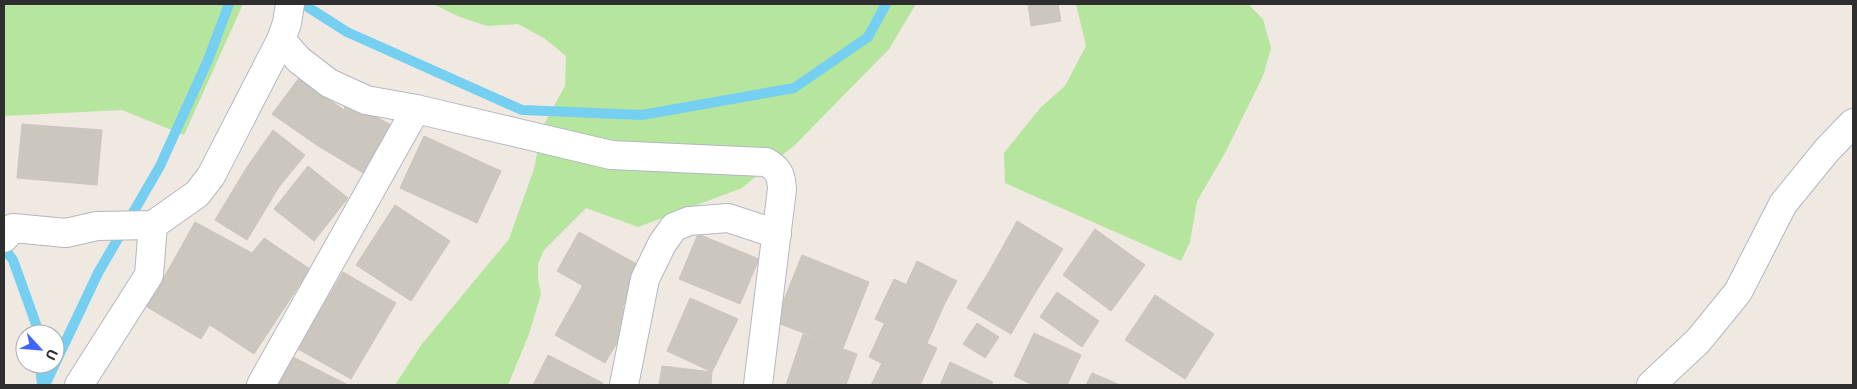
<svg xmlns="http://www.w3.org/2000/svg" width="1857" height="389" font-family="'Open Sans',sans-serif">
	<rect width="100%" height="100%" fill="#efe9e1"/>
	<g fill="#b6e59e">
		<path d="M4,4H243L184,135L122,110L4,116Z"/>
		<path d="M433,4H916L889,49L796,144L742,188L638,227L586,208L544,250L538,264V279L541,294L529,334L508,385H395L422,344L509,239L534,169L542,128L565,86L566,56L544,38L518,24L487,26L460,17Z"/>
		<path d="M1076,4H1248L1263,19L1271,48L1263,76L1225,153L1197,201L1190,242L1181,261L1005,183L1004,153L1041,107L1065,86L1086,46Z"/>
	</g>
	<g fill="none" stroke-linecap="round" stroke-linejoin="round">
		<g stroke="#75cff0" stroke-width="10">
			<path d="M303,4L347,32L522,110L642,115L794,88L868,37L886,4"/>
			<path d="M4,248L13,260L37,327L38,334"/>
			<path d="M40,364L42,385"/>
			<path d="M45,385L98,273L160,166L208,60L229,4"/>
		</g>
	</g>
	<g fill="#cbc7bf" stroke="#cbc5ba">
		<path d="M1028,4H1058L1061,21L1031,26Z"/>
		<path d="M299,78L344,110L318,146L272,114Z"/>
		<path d="M346,101L397,128L370,177L318,146L344,110Z"/>
		<path d="M22,124L102,130L97,185L17,178Z"/>
		<path d="M273,130L305,155L279,187L247,167Z"/>
		<path d="M424,136L501,171L477,223L400,188Z"/>
		<path d="M308,166L348,198L314,241L274,209Z"/>
		<path d="M247,167L279,187L247,240L215,220Z"/>
		<path d="M395,205L450,241L411,301L356,265Z"/>
		<path d="M1017,221L1063,249L1035,293L991,268Z"/>
		<path d="M195,222L252,253L226,297L171,265Z"/>
		<path d="M1095,229L1145,265L1111,311L1063,275Z"/>
		<path d="M579,232L644,268L622,308L557,271Z"/>
		<path d="M698,234L759,259L740,304L679,279Z"/>
		<path d="M264,238L310,269L254,354L210,325L252,253Z"/>
		<path d="M802,255L869,282L843,348L775,322Z"/>
		<path d="M917,261L957,281L945,303L906,285Z"/>
		<path d="M171,265L226,297L201,339L147,307Z"/>
		<path d="M991,268L1035,293L1011,334L967,308Z"/>
		<path d="M343,272L396,303L351,379L298,349Z"/>
		<path d="M894,279L945,303L927,343L875,319Z"/>
		<path d="M583,285L634,314L605,363L555,335Z"/>
		<path d="M1057,292L1099,321L1082,347L1040,317Z"/>
		<path d="M1155,295L1214,334L1185,379L1125,340Z"/>
		<path d="M690,298L738,319L712,372L667,351Z"/>
		<path d="M977,323L999,337L985,358L963,344Z"/>
		<path d="M884,324L937,348L921,383L869,357Z"/>
		<path d="M1034,333L1081,355L1067,385H1033L1014,376Z"/>
		<path d="M803,334L857,354L846,385H786Z"/>
		<path d="M548,355L603,383L602,385H533Z"/>
		<path d="M291,356L348,385H275Z"/>
		<path d="M950,362L993,382L991,385H940Z"/>
		<path d="M882,363L921,383L920,385H871Z"/>
		<path d="M662,366L712,372L711,385H659Z"/>
		<path d="M1092,373L1120,385H1086Z"/>
	</g>
	<g fill="none" stroke-linecap="round" stroke-linejoin="round">
		<g stroke="#b4b7c1" stroke-width="30">
			<g id="minor">
				<path d="M281,40L299,60L329,83L366,100L416,109L611,155L766,162C779,169 781,175 782,189L758,385"/>
				<path d="M79,385L149,275L153,225"/>
				<path d="M261,385L416,109"/>
				<path d="M624,385L645,279L662,244L674,227L689,221L728,218L777,234"/>
				<path d="M1651,385L1698,341L1738,292L1783,204L1827,150L1853,123"/>
			</g>
		</g>
		<g stroke="#b4b7c1" stroke-width="30">
			<path id="tertiary" d="M4,238L13,228L66,233L97,226L153,225L197,194L211,176L281,40L287,23L290,4"/>
		</g>
		<use href="#minor" stroke="#fff" stroke-width="28"/>
		<use href="#tertiary" stroke="#fff" stroke-width="28"/>
	</g>
	<rect width="1857" height="389" fill="none" stroke="#2e2e2e" stroke-width="10"/>
	<g transform="translate(40 349) rotate(116)"><circle r="24" fill="#ffffff" stroke="#ababab"/>
	<path d="M0-4L9 19L0 12L-9 19Z" fill="#4264fb"/>
	<text y="-8" font-size="14" font-weight="bold" text-anchor="middle" fill="#2e2e2e">U</text>
	</g>
</svg>
